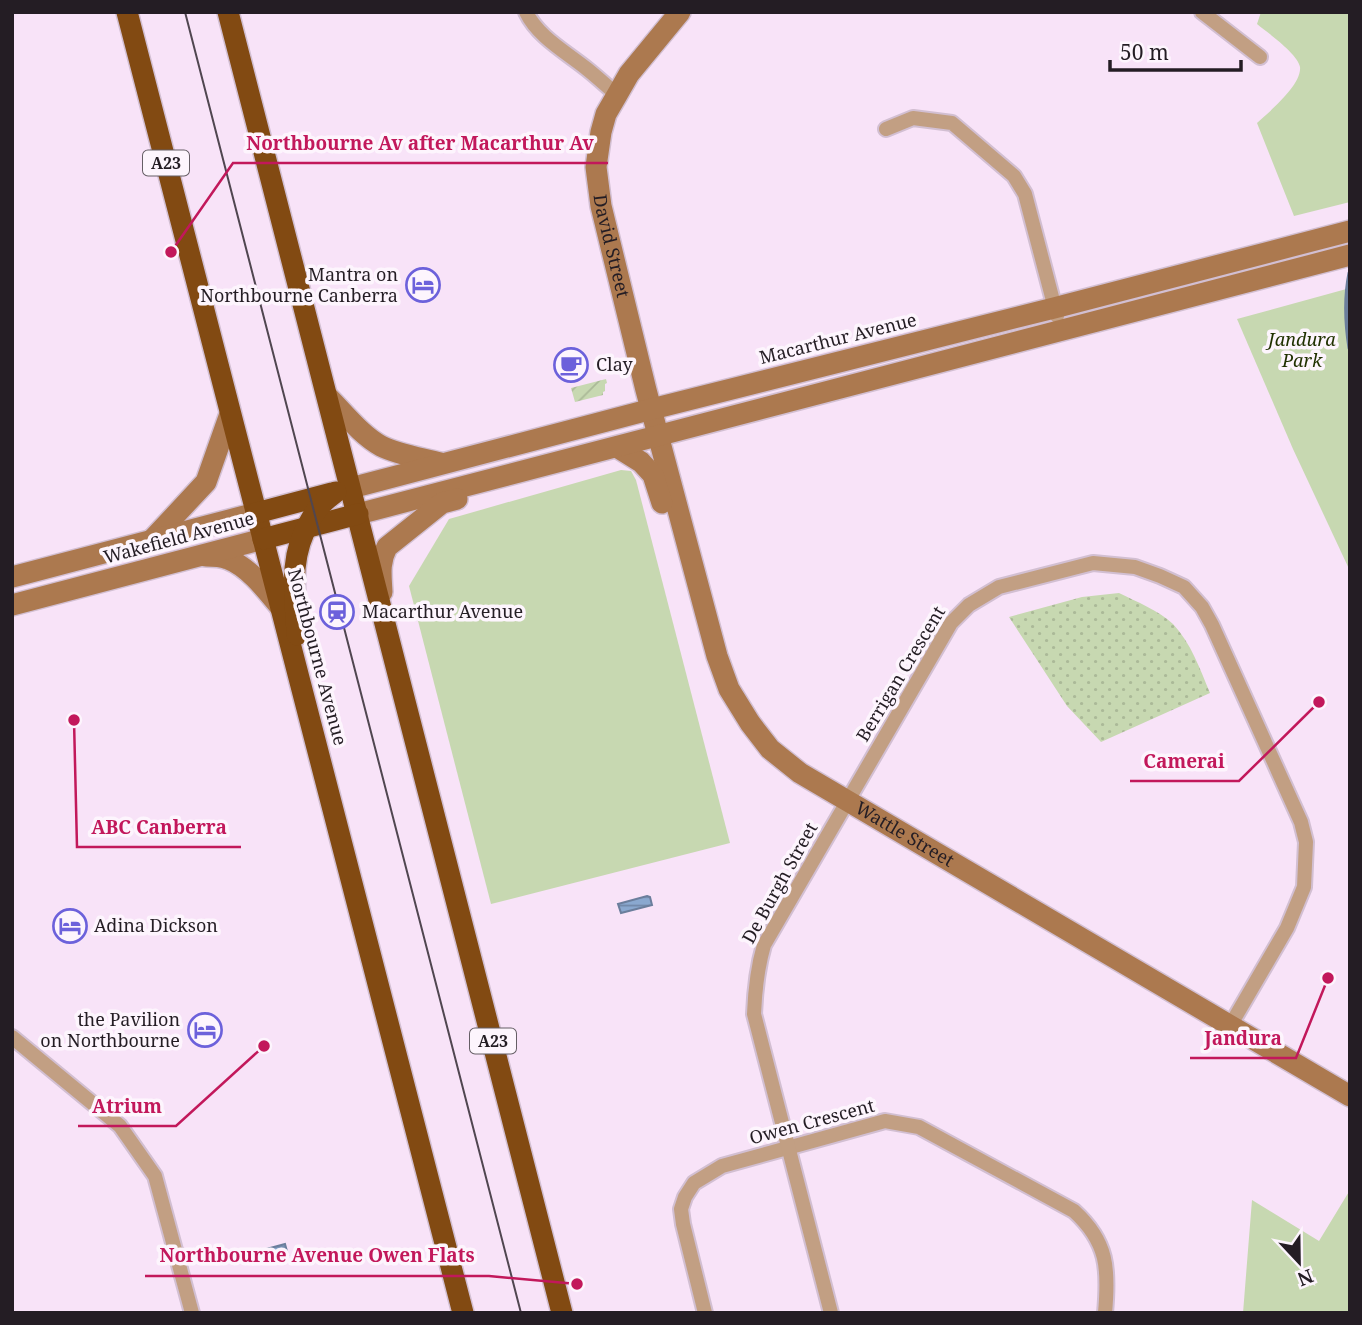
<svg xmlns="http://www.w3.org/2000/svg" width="1362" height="1325" font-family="'Noto Serif',serif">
	<defs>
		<pattern id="grass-dots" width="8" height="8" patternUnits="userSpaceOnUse" patternTransform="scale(1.75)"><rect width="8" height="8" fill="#c7d8b1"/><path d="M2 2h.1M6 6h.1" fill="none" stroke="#abb998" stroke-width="1.8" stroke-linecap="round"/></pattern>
		<pattern id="garden-furrows" width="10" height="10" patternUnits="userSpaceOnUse" patternTransform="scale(1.75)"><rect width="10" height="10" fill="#c7d8b1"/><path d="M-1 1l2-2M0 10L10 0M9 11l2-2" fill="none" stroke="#abb998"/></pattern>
		<pattern id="water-rules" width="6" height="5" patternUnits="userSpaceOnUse" patternTransform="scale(1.75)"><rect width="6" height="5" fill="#8aa8cf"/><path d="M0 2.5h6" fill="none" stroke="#7188a8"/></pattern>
	</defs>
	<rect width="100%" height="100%" fill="#f8e3f8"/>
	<path fill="url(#grass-dots)" d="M1119,593C1137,602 1158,610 1173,624C1191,643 1200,669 1210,693L1101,742L1067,706L1009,617L1082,597Z"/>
	<g fill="#c7d8b1">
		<path d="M1261,12H1350V202L1294,216L1257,123C1269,112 1302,85 1300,67C1298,54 1268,33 1257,24Z"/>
		<path d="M1350,288V571L1293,449L1237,319Z"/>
		<path d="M621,470L631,471L636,480L730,843L491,904L409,586L449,519Z"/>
		<path d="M1350,1190V1313H1243L1252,1200L1319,1241Z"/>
	</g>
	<path fill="url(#garden-furrows)" d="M606,379L607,383L605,384V391L603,392V395L575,402L571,388Z"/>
	<g fill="url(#water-rules)" stroke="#6b7e9c" stroke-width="2">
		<path d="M647,896L650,897L652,905L621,913L618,904Z"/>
		<path d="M285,1244L288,1255L258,1263L255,1252Z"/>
	</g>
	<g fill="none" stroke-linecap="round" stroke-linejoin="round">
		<path stroke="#6b7e9c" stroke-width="5" d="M1350,273C1345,298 1346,323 1350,348"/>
		<g stroke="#d2bfd2" stroke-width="18">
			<g id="street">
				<path d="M526,12C538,37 566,52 587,69C597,77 607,86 617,95"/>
				<path d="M1202,12L1260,57"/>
				<path d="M886,129L913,118L952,123L1014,176L1025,194L1057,316"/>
				<path d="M12,1037L120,1126L155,1176L192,1313"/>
				<path d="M705,1313L683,1224L681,1209L685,1197L694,1183L722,1166L885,1121L919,1127L1074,1211C1108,1242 1109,1269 1105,1313"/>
				<path d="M831,1313L754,1014C755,989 757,969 764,945L951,623L969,605L999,587L1093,563L1135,567L1160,576L1184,587L1202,607L1212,625L1301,822L1306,842L1304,887L1287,928L1230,1026"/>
			</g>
		</g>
		<g stroke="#d2bfd2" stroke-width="24">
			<g id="secondary">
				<path id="s1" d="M680,12L629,74L617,95L606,114L601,132L596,167L601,206L646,390L717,656L729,689L750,723L770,749L800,773L1350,1096"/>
				<path d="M328,397C344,413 361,435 381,446C399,455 421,458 440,463"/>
				<path d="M617,447L641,462L653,475L662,503"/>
				<path d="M351,488L652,409L1054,308L1350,231"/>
				<path d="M358,514L1350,255"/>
				<path d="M152,540L206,482L230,414"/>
				<path d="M206,556C213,556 221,556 228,559C249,567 267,591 281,608"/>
				<path d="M12,577L256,513"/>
				<path d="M382,592C381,575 379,562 387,547L442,503L457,499"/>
				<path d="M12,605L263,539"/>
			</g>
		</g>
		<g stroke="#d2bfd2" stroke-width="24">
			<g id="highway">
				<path d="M127,12L463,1313"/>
				<path d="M228,12L562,1313"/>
				<path d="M256,513L332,493"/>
				<path d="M263,539L358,514"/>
				<path d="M297,635C295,595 288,557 310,521C313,516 315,511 319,507C324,501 330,497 336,492"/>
			</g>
		</g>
		<use href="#street" stroke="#c29f83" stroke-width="14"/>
		<use href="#secondary" stroke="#ac794f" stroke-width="21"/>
		<use href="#highway" stroke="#824a12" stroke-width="21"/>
		<path stroke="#504650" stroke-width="2" d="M185,12L521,1313"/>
	</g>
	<defs>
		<g id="hotel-ring" transform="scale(1.75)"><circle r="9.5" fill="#fdf5fd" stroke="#6c61db" stroke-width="1.5"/><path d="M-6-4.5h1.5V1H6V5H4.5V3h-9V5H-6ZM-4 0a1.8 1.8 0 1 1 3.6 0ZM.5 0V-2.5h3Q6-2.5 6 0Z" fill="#6c61db"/></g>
		<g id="cafe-ring" transform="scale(1.75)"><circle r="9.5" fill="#fdf5fd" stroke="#6c61db" stroke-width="1.5"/><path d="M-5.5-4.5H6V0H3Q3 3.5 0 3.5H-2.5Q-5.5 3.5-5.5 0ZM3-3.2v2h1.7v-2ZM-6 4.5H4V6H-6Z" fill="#6c61db"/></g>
		<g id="station-ring" transform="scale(1.75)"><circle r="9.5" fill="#fdf5fd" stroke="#6c61db" stroke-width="1.5"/><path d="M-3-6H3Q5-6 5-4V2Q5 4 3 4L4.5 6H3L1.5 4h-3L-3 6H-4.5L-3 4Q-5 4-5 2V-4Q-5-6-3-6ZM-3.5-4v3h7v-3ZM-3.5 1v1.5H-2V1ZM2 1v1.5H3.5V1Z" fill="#6c61db"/></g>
	</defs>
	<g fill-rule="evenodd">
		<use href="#hotel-ring" x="423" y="285"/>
		<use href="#cafe-ring" x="571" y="365"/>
		<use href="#station-ring" x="337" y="612"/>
		<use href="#hotel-ring" x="70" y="926"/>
		<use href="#hotel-ring" x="205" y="1030"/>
	</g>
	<g text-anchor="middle" stroke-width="7" stroke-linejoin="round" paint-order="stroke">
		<g fill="#fdf5fd" stroke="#655e65" stroke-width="2">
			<rect x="143" y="150.5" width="46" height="25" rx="5"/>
			<rect x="470" y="1028.5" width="46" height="25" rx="5"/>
		</g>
		<g font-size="16" font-weight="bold" fill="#241d24">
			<text x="166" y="169">A23</text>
			<text x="493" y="1047">A23</text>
		</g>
		<g font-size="18" fill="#241d24" stroke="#fdf5fd">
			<text dy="6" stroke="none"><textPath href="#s1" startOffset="261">David Street</textPath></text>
			<text transform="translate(838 339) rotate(-14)" y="6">Macarthur Avenue</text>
			<text transform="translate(179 538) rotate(-15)" y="6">Wakefield Avenue</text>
			<text transform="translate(317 657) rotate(75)" y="6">Northbourne Avenue</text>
			<text transform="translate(901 674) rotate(-59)" y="6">Berrigan Crescent</text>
			<text dy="6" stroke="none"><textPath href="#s1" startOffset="952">Wattle Street</textPath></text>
			<text transform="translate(780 883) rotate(-61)" y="6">De Burgh Street</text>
			<text transform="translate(812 1122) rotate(-15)" y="6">Owen Crescent</text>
		</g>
		<g font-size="18" fill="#241d24" stroke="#fdf5fd" text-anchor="start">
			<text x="398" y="281" text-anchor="end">Mantra on<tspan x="398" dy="21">Northbourne Canberra</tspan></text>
			<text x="596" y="371">Clay</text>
			<text x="362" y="618">Macarthur Avenue</text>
			<text x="94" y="932">Adina Dickson</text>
			<text x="180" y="1026" text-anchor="end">the Pavilion<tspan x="180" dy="21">on Northbourne</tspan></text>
		</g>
		<g font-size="18" font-style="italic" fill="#203100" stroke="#fdf5fd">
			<text x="1302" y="346">Jandura<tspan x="1302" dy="21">Park</tspan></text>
		</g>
	</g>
	<path fill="none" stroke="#c2185b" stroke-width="2.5" d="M171 252L233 163H608M1319 702L1239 781H1130M74 720L77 847H241M1328 978L1296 1058H1190M264 1046L176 1126H78M577 1284L489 1276H145"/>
	<g fill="#c2185b" stroke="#fdf5fd" stroke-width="2.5">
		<circle cx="171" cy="252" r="7"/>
		<circle cx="1319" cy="702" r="7"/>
		<circle cx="74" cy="720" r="7"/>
		<circle cx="1328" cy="978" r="7"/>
		<circle cx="264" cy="1046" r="7"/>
		<circle cx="577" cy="1284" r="7"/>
	</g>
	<g font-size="19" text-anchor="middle" font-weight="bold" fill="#c2185b" stroke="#fdf5fd" stroke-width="7" stroke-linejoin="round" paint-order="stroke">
		<text x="420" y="150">Northbourne Av after Macarthur Av</text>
		<text x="1184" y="768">Camerai</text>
		<text x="159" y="834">ABC Canberra</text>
		<text x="1243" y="1045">Jandura</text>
		<text x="127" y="1113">Atrium</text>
		<text x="317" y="1262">Northbourne Avenue Owen Flats</text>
	</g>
	<rect width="1362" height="1325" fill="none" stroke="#241d24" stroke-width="28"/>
	<g transform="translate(1299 1262) rotate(158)" stroke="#fdf5fd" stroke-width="5" paint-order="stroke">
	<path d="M0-5L12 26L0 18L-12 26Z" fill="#241d24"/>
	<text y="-10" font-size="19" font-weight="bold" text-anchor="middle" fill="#241d24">N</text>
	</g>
	<path d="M1110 60v10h131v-10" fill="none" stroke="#241d24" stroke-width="3.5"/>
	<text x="1120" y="60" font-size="21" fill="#241d24" stroke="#fdf5fd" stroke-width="5" paint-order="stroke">50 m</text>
</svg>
